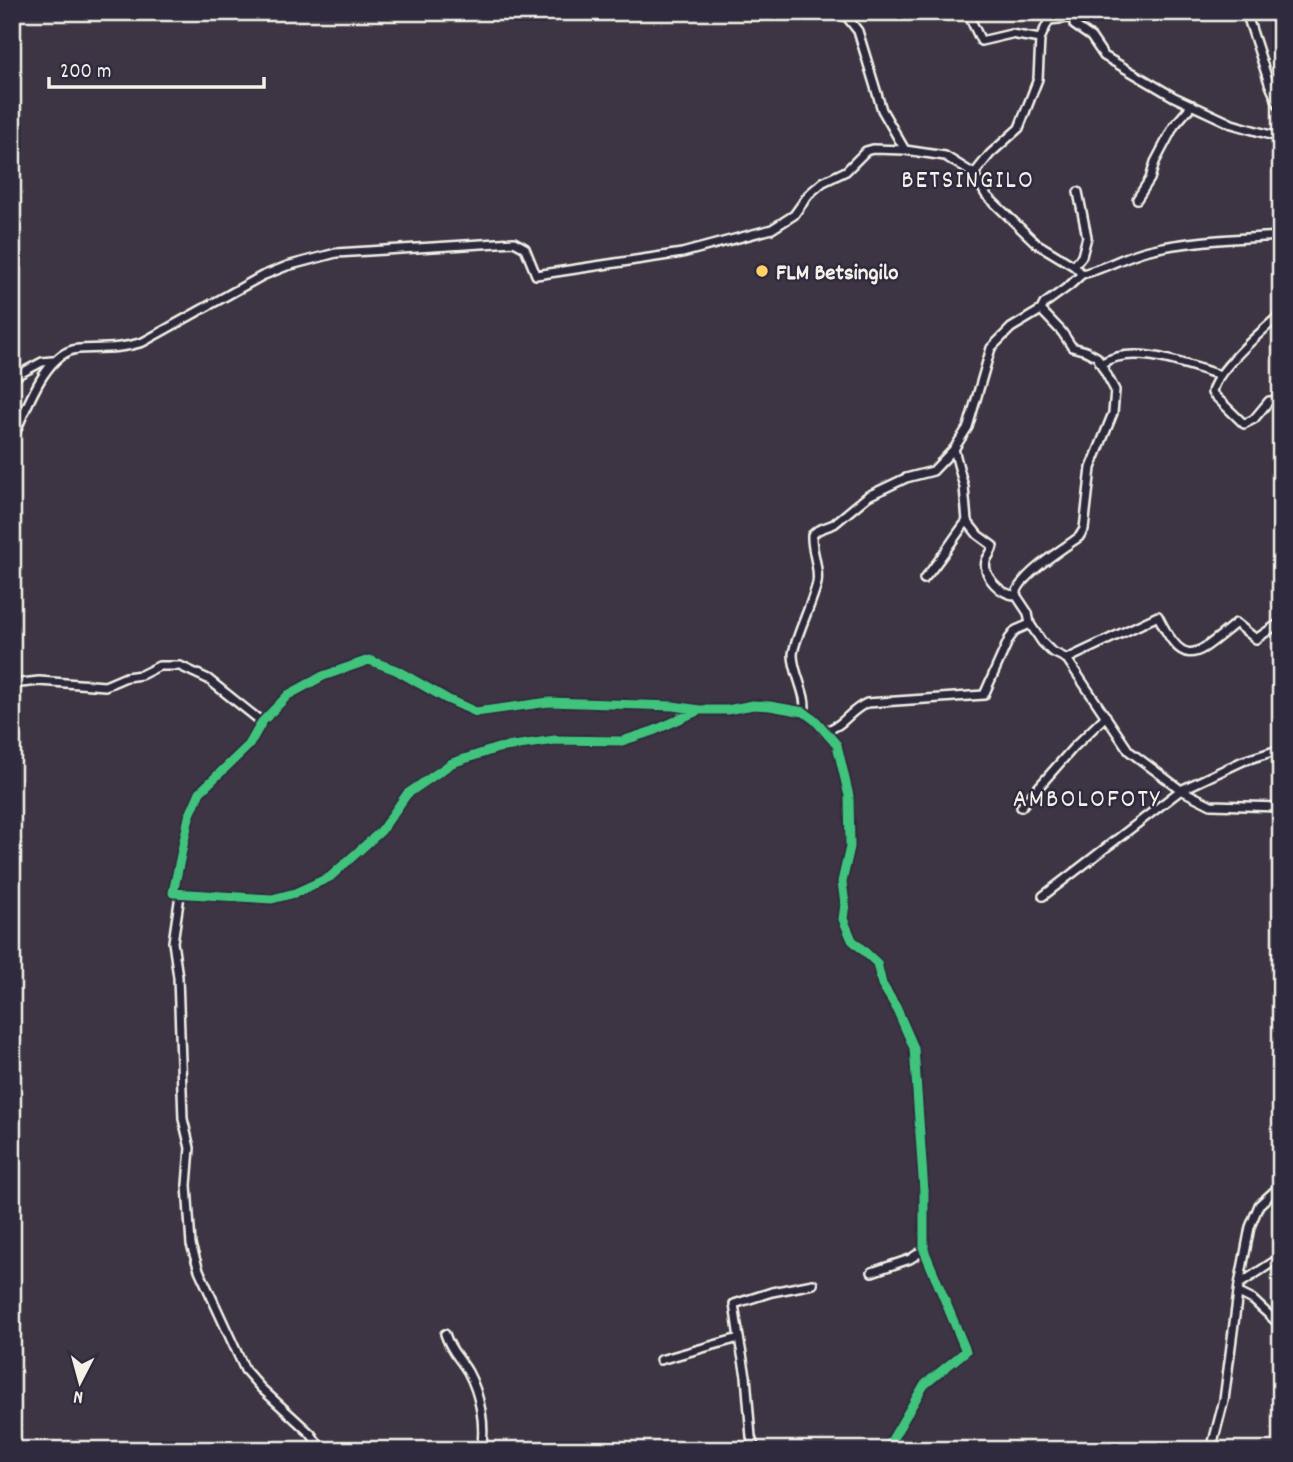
<svg xmlns="http://www.w3.org/2000/svg" width="1293" height="1462" font-family="Dekko,sans-serif">
	<rect width="100%" height="100%" fill="#3d3544"/>
	<filter id="ink" filterUnits="userSpaceOnUse"><feTurbulence type="fractalNoise" baseFrequency=".0143" numOctaves="2"/><feDisplacementMap in="SourceGraphic" scale="14" xChannelSelector="R" yChannelSelector="G"/><feConvolveMatrix kernelMatrix="1 2 1 2 8 2 1 2 1" color-interpolation-filters="sRGB"/></filter>
	<g filter="url(#ink)">
		<g fill="none" stroke-linecap="round" stroke-linejoin="round">
			<g stroke="#f4f1e8" stroke-width="12">
				<g id="minor">
					<path d="M843,12L858,31L882,110L905,150L945,156L974,174L986,195L1036,243L1074,266L1082,274C1105,269 1126,255 1149,250C1191,240 1237,239 1281,236"/>
					<path d="M967,12L981,41L1011,34L1040,39"/>
					<path d="M1040,12L1049,20L1088,16L1089,12"/>
					<path d="M1246,12L1269,83L1281,110"/>
					<path d="M1074,19V25L1091,37L1104,56L1174,97L1232,124L1281,138"/>
					<path d="M974,174L990,154L1019,128L1038,79L1040,39L1049,20"/>
					<path d="M1137,199L1150,179L1155,162L1174,126L1192,105"/>
					<path d="M1074,266L1082,256L1087,237L1078,192"/>
					<path d="M1281,314C1265,328 1213,373 1212,393L1244,424L1254,419L1269,401H1275L1281,409"/>
					<path d="M1102,363C1135,343 1186,365 1220,375"/>
					<path d="M12,378L42,362L52,361"/>
					<path d="M12,440C25,413 45,350 79,349C102,348 122,349 143,342L262,276L287,266L336,253L514,242L525,248L536,275L682,253L772,229L794,215L809,194L823,182L846,171L866,151L873,149L905,150"/>
					<path d="M954,449L964,487L967,521L978,535L993,546C992,553 988,555 986,561C982,576 1002,596 1016,595L1028,613L1030,624L1042,642L1051,651L1067,659L1129,751L1181,790L1211,805L1281,807"/>
					<path d="M924,579C940,561 952,540 967,521"/>
					<path d="M1016,595C1018,576 1064,548 1079,537L1084,529L1091,468L1113,413L1115,390L1097,357L1086,351L1072,347L1062,332L1041,310"/>
					<path d="M1067,659L1158,616C1185,672 1196,655 1236,623L1256,639L1281,622"/>
					<path d="M12,684L39,681L105,686L126,677L141,675L159,666H180L208,679L262,722"/>
					<path d="M700,710L653,731L622,741L555,740L498,748L452,763L407,794L381,831L330,877L295,893L272,899L173,893L189,817L200,792L249,745L262,722L288,695L323,676L369,660L396,670L447,699L476,712L549,702L673,706L700,710H727L753,705L770,706L804,712L816,721L837,745L849,796L850,847L842,882L845,904L843,919L852,940L877,963L882,984L896,1007L914,1048L924,1192V1250L966,1351L924,1385L886,1450"/>
					<path d="M804,712C809,698 793,673 793,655C793,642 813,602 817,583C820,568 811,551 812,535L818,530L834,524L868,496L906,478L933,471L954,449L968,427L991,348L1011,328L1041,310L1044,304L1069,286L1082,274"/>
					<path d="M824,731C845,726 847,712 867,703L984,695L1009,639L1016,630L1030,624"/>
					<path d="M1021,807L1073,748L1106,716"/>
					<path d="M180,895L173,942L178,977L183,1119L190,1148L187,1185L191,1245L199,1270L245,1370L261,1388L311,1434L322,1450"/>
					<path d="M1043,896L1181,790L1243,761L1281,749"/>
					<path d="M872,1272L910,1259L924,1250"/>
					<path d="M1241,1283L1281,1257"/>
					<path d="M1239,1293L1253,1300L1281,1326"/>
					<path d="M445,1334C451,1352 459,1357 468,1372C480,1394 486,1426 481,1450"/>
					<path d="M739,1338L734,1304L772,1292L813,1284"/>
					<path d="M660,1360L739,1338L746,1376L751,1437L755,1450"/>
					<path d="M1211,1450L1224,1400L1239,1285L1250,1227L1259,1205L1281,1185"/>
				</g>
			</g>
			<use href="#minor" stroke="#2f2a3d" stroke-width="7"/>
			<g stroke="#2f2a3d" stroke-width="13">
				<path id="cycleway" d="M700,710L653,731L622,741L555,740L498,748L452,763L407,794L381,831L330,877L295,893L272,899L173,893L189,817L200,792L249,745L262,722L288,695L323,676L369,660L396,670L447,699L476,712L549,702L673,706L700,710H727L753,705L770,706L804,712L816,721L837,745L849,796L850,847L842,882L845,904L843,919L852,940L877,963L882,984L896,1007L914,1048L924,1192V1250L966,1351L924,1385L886,1450"/>
			</g>
			<use href="#cycleway" stroke="#40c37c" stroke-width="9"/>
		</g>
	</g>
	<circle fill="#ffd166" stroke="#2f2a3d" stroke-width="2.5" cx="762" cy="271" r="7"/>
	<g text-anchor="middle" stroke-width="5" stroke-linejoin="round" paint-order="stroke">
		<g font-size="23" font-weight="bold" fill="#f4f1e8" stroke="#2f2a3d" text-anchor="start">
			<text x="776" y="279">FLM Betsingilo</text>
		</g>
		<g font-size="26" letter-spacing="2" fill="#f4f1e8" stroke="#2f2a3d">
			<text x="968" y="187">BETSINGILO</text>
			<text x="1087" y="806">AMBOLOFOTY</text>
		</g>
	</g>
	<rect width="1293" height="1462" fill="none" stroke="#2f2a3d" stroke-width="42"/>
	<rect x="21" y="21" width="1251" height="1420" fill="none" stroke="#f4f1e8" stroke-width="2.5" filter="url(#ink)"/>
	<g transform="translate(80 1382) rotate(186)" stroke="#2f2a3d" stroke-width="5" paint-order="stroke">
	<path d="M0-5L12 26L0 18L-12 26Z" fill="#f4f1e8"/>
	<text y="-10" font-size="19" font-weight="bold" text-anchor="middle" fill="#f4f1e8">N</text>
	</g>
	<path d="M49 77v10h215v-10" fill="none" stroke="#f4f1e8" stroke-width="3.5"/>
	<text x="60" y="77" font-size="21" fill="#f4f1e8" stroke="#2f2a3d" stroke-width="5" paint-order="stroke">200 m</text>
</svg>
